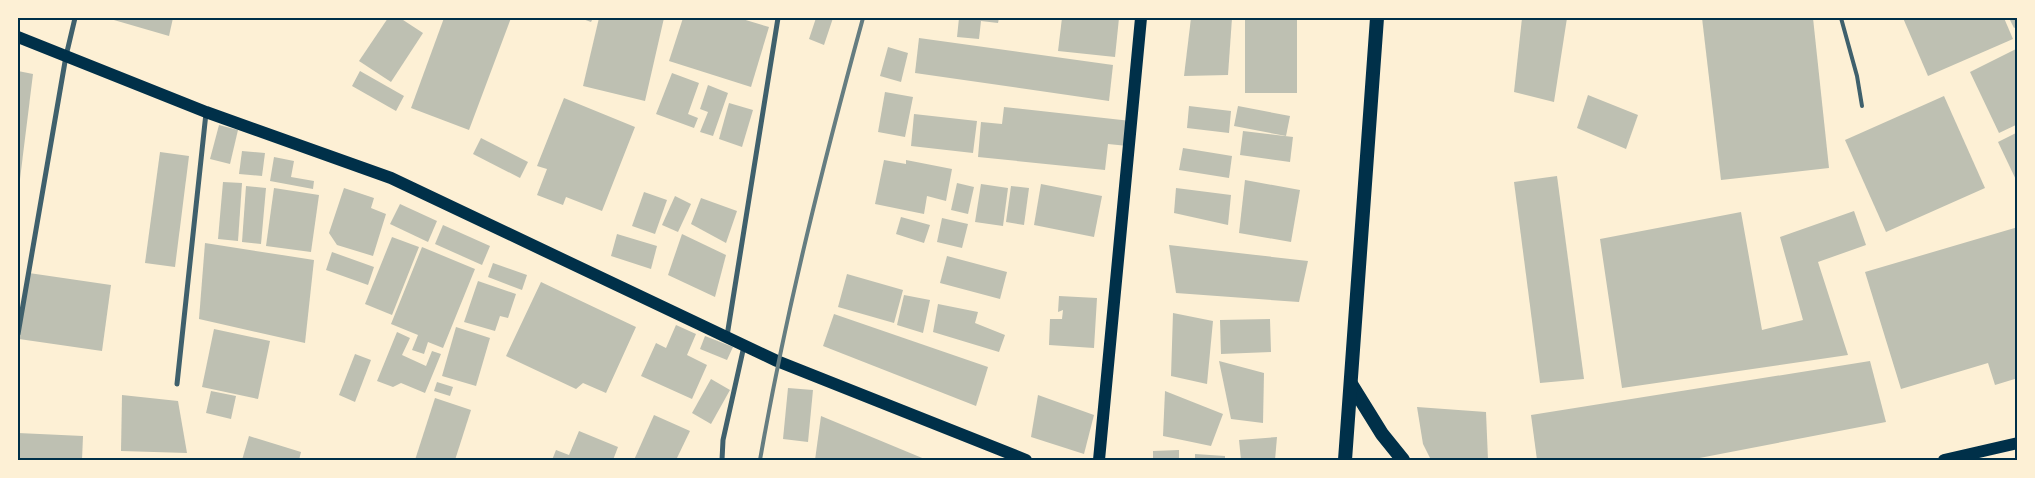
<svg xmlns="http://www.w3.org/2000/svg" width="2035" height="478" font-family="'IBM Plex Sans',sans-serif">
	<rect width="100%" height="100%" fill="#fdf0d5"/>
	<g fill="#bec0b2">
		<path d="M107,18H173L169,36Z"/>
		<path d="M388,18H400L423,33L391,82L359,61Z"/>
		<path d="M444,18H511L469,130L411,108Z"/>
		<path d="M580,18H593L591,22Z"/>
		<path d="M599,18H664L645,101L583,86Z"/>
		<path d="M683,18H739L769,27L751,87L669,61Z"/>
		<path d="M816,18H833L824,45L809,39Z"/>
		<path d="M959,18H999L998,23L981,21L979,39L957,37Z"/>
		<path d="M1062,18H1119L1115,57L1058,51Z"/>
		<path d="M1191,18H1232L1228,75L1184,76Z"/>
		<rect x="1245" y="18" width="52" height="75"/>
		<path d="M1522,18H1567L1554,102L1514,92Z"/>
		<path d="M1702,18H1813L1829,168L1721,180Z"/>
		<path d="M1903,18H2004L2013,39L1928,76Z"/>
		<path d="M2009,18H2018V26L2014,28Z"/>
		<path d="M919,38L1113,65L1109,101L915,73Z"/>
		<path d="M888,47L908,53L901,82L880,76Z"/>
		<path d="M2018,48V124L1999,133L1970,72Z"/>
		<path d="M18,71L33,74L19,187H18Z"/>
		<path d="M360,71L404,96L396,111L352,86Z"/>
		<path d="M672,73L699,83L688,114L698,118L694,128L656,114Z"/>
		<path d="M708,85L728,93L713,136L700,132L708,112L700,109Z"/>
		<path d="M885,92L913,97L905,137L878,132Z"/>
		<path d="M1588,95L1638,115L1626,149L1577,128Z"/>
		<path d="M1944,96L1985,188L1886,232L1845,140Z"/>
		<path d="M564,98L635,127L602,211L566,197L563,205L537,195L547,169L537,166Z"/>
		<path d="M729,103L753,110L742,147L719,139Z"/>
		<path d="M1189,106L1231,111L1229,133L1187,128Z"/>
		<path d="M1238,106L1290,116L1286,136L1234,126Z"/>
		<path d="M1004,107L1131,121L1128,146L1108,144L1105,170L978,157L981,122L1002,124Z"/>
		<path d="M914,114L977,121L973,153L911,146Z"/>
		<path d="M219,125L238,130L230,164L210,159Z"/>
		<path d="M1243,131L1293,137L1290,162L1240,155Z"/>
		<path d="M2018,132V184L1998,142Z"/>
		<path d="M481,138L528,162L520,178L473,154Z"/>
		<path d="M1183,148L1232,156L1229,178L1179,170Z"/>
		<path d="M242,151L265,153L262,176L239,174Z"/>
		<path d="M160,152L189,156L175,267L145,263Z"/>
		<path d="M274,157L294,161L291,177L314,181L313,189L270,181Z"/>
		<path d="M884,160L906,164V160L952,169L946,201L927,196L924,214L875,204Z"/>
		<path d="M1557,176L1584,379L1540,383L1514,182Z"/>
		<path d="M1245,180L1300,190L1291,242L1239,233Z"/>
		<path d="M223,182L242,183L238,241L218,239Z"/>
		<path d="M957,183L974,187L968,214L951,210Z"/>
		<path d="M981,184L1008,188L1003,226L975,222Z"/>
		<path d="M1041,184L1102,196L1094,237L1034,225Z"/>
		<path d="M246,186L266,188L261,244L242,242Z"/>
		<path d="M1011,186L1029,188L1024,225L1006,222Z"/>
		<path d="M274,188L319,195L311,252L266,246Z"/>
		<path d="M344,188L374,198L371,208L386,214L373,256L337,245L329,233Z"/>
		<path d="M1176,188L1231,195L1228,225L1174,213Z"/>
		<path d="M644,192L667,200L655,234L632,226Z"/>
		<path d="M675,196L691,204L678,232L662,225Z"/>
		<path d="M701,198L737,211L726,243L691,224Z"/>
		<path d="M400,204L437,221L428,242L390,224Z"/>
		<path d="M1854,211L1866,245L1818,262L1848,355L1622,388L1600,239L1741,212L1762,330L1803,320L1780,237Z"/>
		<path d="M901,217L930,225L924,243L896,234Z"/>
		<path d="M942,218L968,224L962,248L937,242Z"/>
		<path d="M443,225L490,246L482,265L435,244Z"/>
		<path d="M2018,227V378L1995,385L1988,363L1901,389L1865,272Z"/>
		<path d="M617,234L657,246L651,269L611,256Z"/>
		<path d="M682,234L726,255L715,297L668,275Z"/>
		<path d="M392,237L419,247L392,315L365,304Z"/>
		<path d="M205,243L314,260L305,343L199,319Z"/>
		<path d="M1169,245L1308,261L1299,302L1176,293Z"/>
		<path d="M422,247L475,269L443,348L428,342L424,354L412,350L418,335L391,324Z"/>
		<path d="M332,252L374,267L368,285L326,270Z"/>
		<path d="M947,256L1007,272L1000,299L940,283Z"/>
		<path d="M493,263L527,275L522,290L488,277Z"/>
		<path d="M29,273L111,285L102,351L19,339Z"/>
		<path d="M847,274L903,290L894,323L838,307Z"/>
		<path d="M478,281L516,294L508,318L500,316L495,331L464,322Z"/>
		<path d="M541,282L636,327L606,393L583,383L576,389L506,356Z"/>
		<path d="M904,295L930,300L923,333L897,325Z"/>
		<path d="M1059,296L1097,298L1094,348L1049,345L1050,319H1062L1063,310L1058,312Z"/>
		<path d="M938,304L978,312L975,323L1005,335L999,352L933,332Z"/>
		<path d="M1173,313L1213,321L1207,384L1171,376Z"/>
		<path d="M834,314L988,367L976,406L823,346Z"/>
		<path d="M1270,319L1271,352L1221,354L1220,320Z"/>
		<path d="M676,325L696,334L687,355L707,365L692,399L641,376L656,343L666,348Z"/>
		<path d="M456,327L490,338L476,386L442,376Z"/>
		<path d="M214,329L270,341L258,399L202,387Z"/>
		<path d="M397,332L410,338L402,355L426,366L432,351L441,354L425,393L401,383L393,387L377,381Z"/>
		<path d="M705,336L733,347L727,360L700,349Z"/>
		<path d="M355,354L371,360L355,402L339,395Z"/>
		<path d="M1219,361L1264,373L1263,423L1231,419Z"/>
		<path d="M1870,361L1886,422L1689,460H1537L1531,415Z"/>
		<path d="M711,379L730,390L711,424L692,413Z"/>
		<path d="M437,382L453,387L450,396L434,391Z"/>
		<path d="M788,388L813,390L808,442L783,439Z"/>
		<path d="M211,391L236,396L231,419L206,413Z"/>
		<path d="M1165,391L1223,414L1211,446L1163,436Z"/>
		<path d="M122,395L178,401L187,453L121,451Z"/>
		<path d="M1038,395L1094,415L1084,454L1031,437Z"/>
		<path d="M435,398L471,410L455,460H415Z"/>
		<path d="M1417,407L1486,412L1488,460H1431L1423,444Z"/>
		<path d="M654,415L690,431L676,460H634Z"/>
		<path d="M821,416L927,460H815Z"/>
		<path d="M579,431L618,447L613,460H552L556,450L569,455Z"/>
		<path d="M18,433L83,436L82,460H18Z"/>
		<path d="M249,436L301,452L299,460H242Z"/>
		<path d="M1277,437L1275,460H1241L1239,440Z"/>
		<path d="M1179,450V460H1153V451Z"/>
		<path d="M1195,454L1225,456V460H1195Z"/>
	</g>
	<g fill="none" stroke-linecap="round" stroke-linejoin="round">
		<path stroke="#3f606c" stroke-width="4" d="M1841,18L1857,76L1862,106"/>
		<g stroke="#3f606c" stroke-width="5">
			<path d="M18,334L66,56L75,18"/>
			<path d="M727,336L778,18"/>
			<path d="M177,384L206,113"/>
			<path d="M722,460L723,440L744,346"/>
		</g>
		<g stroke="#003049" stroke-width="12">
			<path d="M18,37L206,112L391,178L777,361L1026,460"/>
			<path d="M1099,460L1141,18"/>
			<path d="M1944,460L2018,443"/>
		</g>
		<g stroke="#003049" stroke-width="14">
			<path d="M1351,384L1382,434L1403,460"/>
			<path d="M1345,460L1377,18"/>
		</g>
		<path stroke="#657d81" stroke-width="4" d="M760,460C786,311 823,164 863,18"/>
	</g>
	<rect width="2035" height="478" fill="none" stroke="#fdf0d5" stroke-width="38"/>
	<rect x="19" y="19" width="1997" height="440" fill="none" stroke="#003049" stroke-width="2"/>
</svg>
